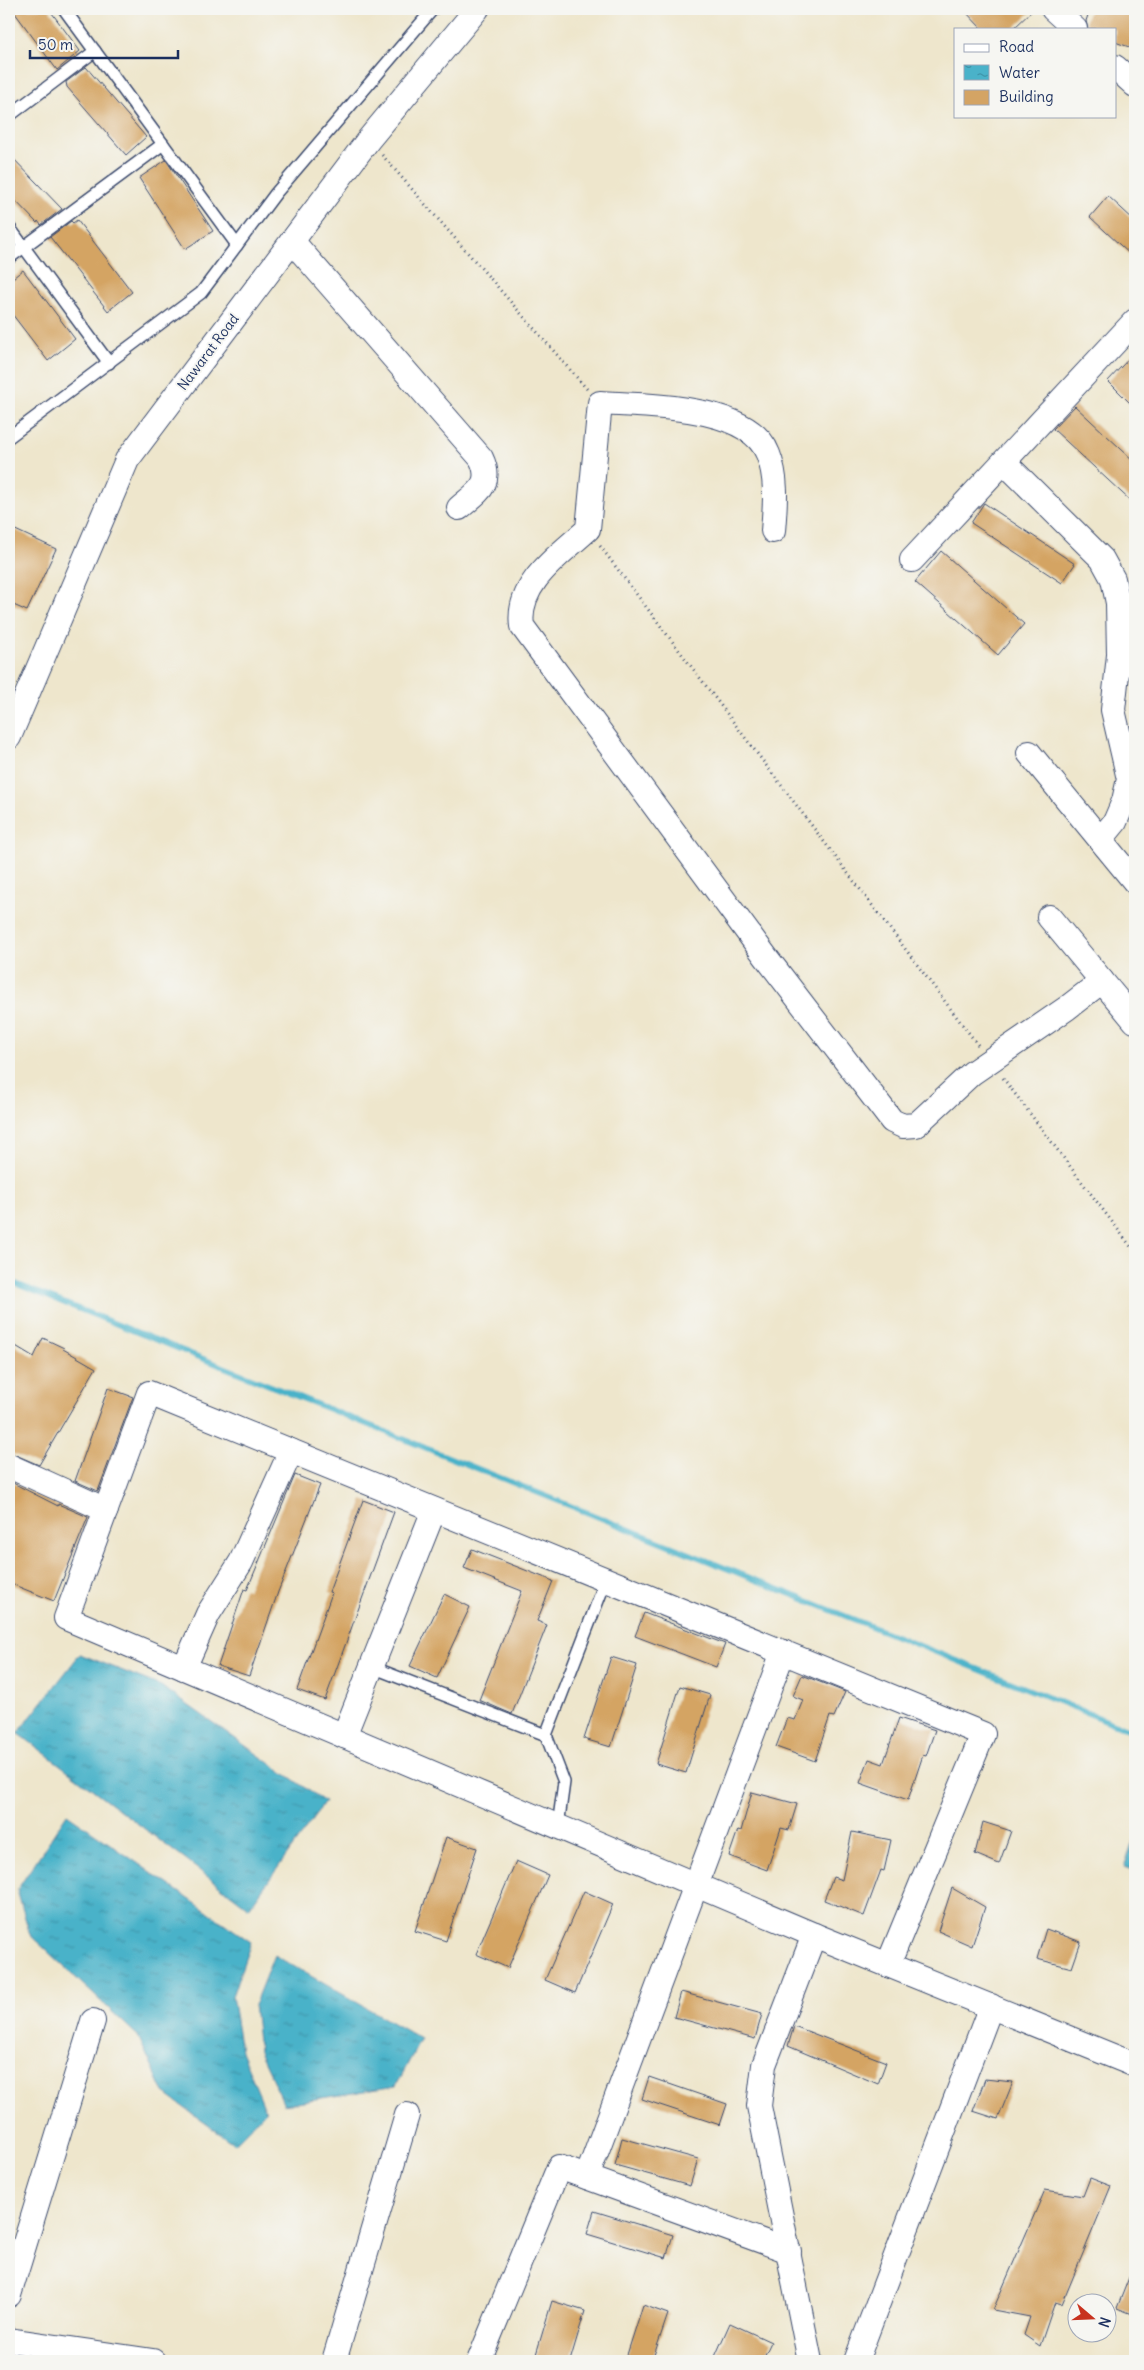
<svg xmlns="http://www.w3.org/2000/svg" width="1144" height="2370" font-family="Delius,sans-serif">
	<defs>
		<pattern id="water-ripples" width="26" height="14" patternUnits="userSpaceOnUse" patternTransform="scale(1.25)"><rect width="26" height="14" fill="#4ab2c9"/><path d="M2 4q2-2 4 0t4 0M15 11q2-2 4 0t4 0" fill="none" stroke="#3d91a6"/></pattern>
	</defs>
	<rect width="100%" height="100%" fill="#f6f6f2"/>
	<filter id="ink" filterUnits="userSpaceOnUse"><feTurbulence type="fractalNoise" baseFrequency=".02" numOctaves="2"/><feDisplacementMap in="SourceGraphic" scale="10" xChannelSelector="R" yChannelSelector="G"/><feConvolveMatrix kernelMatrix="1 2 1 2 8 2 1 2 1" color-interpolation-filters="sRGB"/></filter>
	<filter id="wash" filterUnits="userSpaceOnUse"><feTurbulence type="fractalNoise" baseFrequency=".0096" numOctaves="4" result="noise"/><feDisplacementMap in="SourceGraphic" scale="20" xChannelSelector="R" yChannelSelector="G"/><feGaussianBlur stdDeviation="1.12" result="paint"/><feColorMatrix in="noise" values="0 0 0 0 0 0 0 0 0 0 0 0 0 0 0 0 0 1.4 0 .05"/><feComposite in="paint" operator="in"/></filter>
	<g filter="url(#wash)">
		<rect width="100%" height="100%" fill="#eee6cc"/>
		<g fill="url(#water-ripples)" stroke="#327094">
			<path d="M80,1654L161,1686L325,1802L249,1908L18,1733Z"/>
			<path d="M67,1814L251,1942L232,1996L241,2051L266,2111L234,2144L164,2093L138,2036L30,1935L17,1890Z"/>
			<path d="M1135,1836V1871L1124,1867Z"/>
			<path d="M274,1955L421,2039L396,2086L284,2104L259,2051L254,2005Z"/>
		</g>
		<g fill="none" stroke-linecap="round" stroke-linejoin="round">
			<path stroke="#4ab2c9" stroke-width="5.5" d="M9,1281L1135,1732"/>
		</g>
		<g id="blocks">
			<g fill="#d4a464">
				<path d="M12,9H49L80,51L57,70Z"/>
				<path d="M963,9H1034L1013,29H982Z"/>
				<path d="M1090,9H1135V49L1115,42V29H1088L1086,21Z"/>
				<path d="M86,67L146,137L126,155L67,87L66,82Z"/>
				<path d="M9,154L62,209L41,225L38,221L37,223L9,194Z"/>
				<path d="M166,160L213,231L185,249L139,178Z"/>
				<path d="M1108,196L1135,221V259L1090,217Z"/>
				<path d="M77,220L132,292L108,311L50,237L71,221L73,223Z"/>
				<path d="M23,270L75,339L48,361L9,310V281Z"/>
				<path d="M1135,352V408L1108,381Z"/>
				<path d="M1075,406L1135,462V505L1053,429Z"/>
				<path d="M984,503L1075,564L1062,583L971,523Z"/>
				<path d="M9,527L56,549L27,611L9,603Z"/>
				<path d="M941,551L1024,624L998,655L915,582Z"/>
				<path d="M43,1338L64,1348L63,1349L96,1368L39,1465L9,1452V1342L34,1357Z"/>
				<path d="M108,1388L133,1397L98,1491L75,1481Z"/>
				<path d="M295,1475L320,1485L278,1592L249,1676L218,1666L244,1589L247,1590Z"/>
				<path d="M9,1481L58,1506V1504L88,1517L54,1601L9,1583Z"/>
				<path d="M363,1500L394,1512L325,1700L297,1690L332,1593L329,1592Z"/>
				<path d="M472,1549L553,1581L537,1621L547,1625L512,1714L479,1700L522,1591L464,1568Z"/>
				<path d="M444,1594L470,1607L437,1678L410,1666Z"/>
				<path d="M644,1613L725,1644L716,1667L635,1636Z"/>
				<path d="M611,1657L637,1665L611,1747L584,1739Z"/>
				<path d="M802,1675L845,1692L834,1717L830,1716L815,1761L776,1747L787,1718L795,1720L803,1700L793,1696Z"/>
				<path d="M680,1686L710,1695L686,1773L656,1764Z"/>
				<path d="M899,1718L935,1730L926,1756L923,1755L908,1800L860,1783L869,1759L883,1764Z"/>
				<path d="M752,1792L797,1804L789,1830L781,1828L767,1870L729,1856L738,1830L741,1831Z"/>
				<path d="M983,1822L1011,1831L999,1864L975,1854Z"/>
				<path d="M852,1832L891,1840L884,1871L881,1870L864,1916L824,1900L833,1877L842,1880Z"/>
				<path d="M446,1837L477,1848L446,1941L415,1931Z"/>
				<path d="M516,1861L548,1875L508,1968L476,1954Z"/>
				<path d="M952,1888L985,1907L972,1946L938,1931Z"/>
				<path d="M584,1891L613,1904L575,1993L545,1980Z"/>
				<path d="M1046,1929L1081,1942L1072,1968L1037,1959Z"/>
				<path d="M681,1992L762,2014L755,2039L674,2017Z"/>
				<path d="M794,2026L886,2062L878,2084L788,2046Z"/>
				<path d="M649,2077L727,2104L720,2125L642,2099Z"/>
				<path d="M985,2079L1013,2082L998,2119L973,2111Z"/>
				<path d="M622,2138L698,2159L690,2186L615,2165Z"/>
				<path d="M1090,2178L1111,2186L1062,2304L1055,2302L1040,2346L1024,2335L1030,2317L993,2310L1045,2190L1083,2196Z"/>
				<path d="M594,2211L673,2235L666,2258L587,2234Z"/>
				<path d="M1134,2265H1135V2315L1117,2308Z"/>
				<path d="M552,2301L585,2311L570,2361H534Z"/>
				<path d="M643,2305L668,2314L652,2361H625Z"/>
				<path d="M730,2323L771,2342L762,2361H713Z"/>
			</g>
		</g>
	</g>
	<g filter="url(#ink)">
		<use href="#blocks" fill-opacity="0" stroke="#3b4a6e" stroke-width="1"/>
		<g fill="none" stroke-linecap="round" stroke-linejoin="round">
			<g stroke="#3b4a6e" stroke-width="14">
				<g id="service">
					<path d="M64,9L237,245"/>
					<path d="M9,116L95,51"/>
					<path d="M9,227L109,363"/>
					<path d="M9,258L163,144"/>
					<path d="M9,437L201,293L276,193L433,9"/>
					<path d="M372,1667L546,1735L564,1782L558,1826"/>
					<path d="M546,1735L606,1580"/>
				</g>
			</g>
			<g stroke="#3b4a6e" stroke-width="26">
				<g id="minor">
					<path d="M1053,9L1075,29"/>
					<path d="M1115,67L1135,85"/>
					<path d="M292,241L481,458C494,485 477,492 459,508"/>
					<path d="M1004,462L1102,559L1113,579L1118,603L1119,655L1113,710L1129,779L1124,801L1115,822L1101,839"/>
					<path d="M773,531C775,505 778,479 768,454C749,404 645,406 600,403L588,529C560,555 516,583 522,626L766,957L892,1121L903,1126L916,1125L972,1073L1067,1008L1102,981"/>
					<path d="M912,560L1135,321"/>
					<path d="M9,737L127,460L369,139L477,9"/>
					<path d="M1029,753L1135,882"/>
					<path d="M1049,917L1135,1021"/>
					<path d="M9,1466L106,1510"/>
					<path d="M184,1668L208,1614L241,1562L291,1451"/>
					<path d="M344,1736L434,1510"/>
					<path d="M888,1965L983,1734L149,1393L66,1618L814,1935L1135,2065"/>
					<path d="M587,2177L783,1652"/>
					<path d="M9,2295L93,2021"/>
					<path d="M9,2340L153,2361"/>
					<path d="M334,2361L407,2115"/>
					<path d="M479,2361L559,2167L789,2251"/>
					<path d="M810,2361L759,2106L764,2065L814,1935"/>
					<path d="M856,2361L991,2006"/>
				</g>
			</g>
			<g stroke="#3b4a6e" stroke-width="3" stroke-dasharray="1 4" stroke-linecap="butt">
				<path d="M382,155L587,389"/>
				<path d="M600,546L978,1045"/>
				<path d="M1003,1078L1135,1252"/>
			</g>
			<use href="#service" stroke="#fff" stroke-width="11"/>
			<use href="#minor" stroke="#fff" stroke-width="24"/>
		</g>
	</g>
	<g text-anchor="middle" stroke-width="4" stroke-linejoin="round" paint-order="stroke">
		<g font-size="14" fill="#1b2f5e" stroke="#f6f6f2">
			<text transform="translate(208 352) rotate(-53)" y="5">Nawarat Road</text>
		</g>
	</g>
	<rect width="1144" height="2370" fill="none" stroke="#f6f6f2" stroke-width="30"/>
	<rect x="954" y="28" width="162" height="90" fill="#f6f6f2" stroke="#9ea6b7"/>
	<rect x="964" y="44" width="25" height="8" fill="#ffffff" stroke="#9ea6b7"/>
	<text x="999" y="52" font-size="15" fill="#1b2f5e">Road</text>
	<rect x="964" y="65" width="25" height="15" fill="url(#water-ripples)" stroke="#9ea6b7"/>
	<text x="999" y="78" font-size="15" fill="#1b2f5e">Water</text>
	<rect x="964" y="90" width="25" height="15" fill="#d4a464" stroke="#9ea6b7"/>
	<text x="999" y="102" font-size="15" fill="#1b2f5e">Building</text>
	<g transform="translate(1092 2318) rotate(109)"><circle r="24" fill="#f6f6f2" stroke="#9ea6b7"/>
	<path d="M0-4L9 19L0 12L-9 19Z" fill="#c8321e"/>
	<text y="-8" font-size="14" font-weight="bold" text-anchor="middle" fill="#1b2f5e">N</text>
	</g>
	<path d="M30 50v8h148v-8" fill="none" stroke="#1b2f5e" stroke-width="2.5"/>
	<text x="38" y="50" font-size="15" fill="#1b2f5e" stroke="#f6f6f2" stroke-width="4" paint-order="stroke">50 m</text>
</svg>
